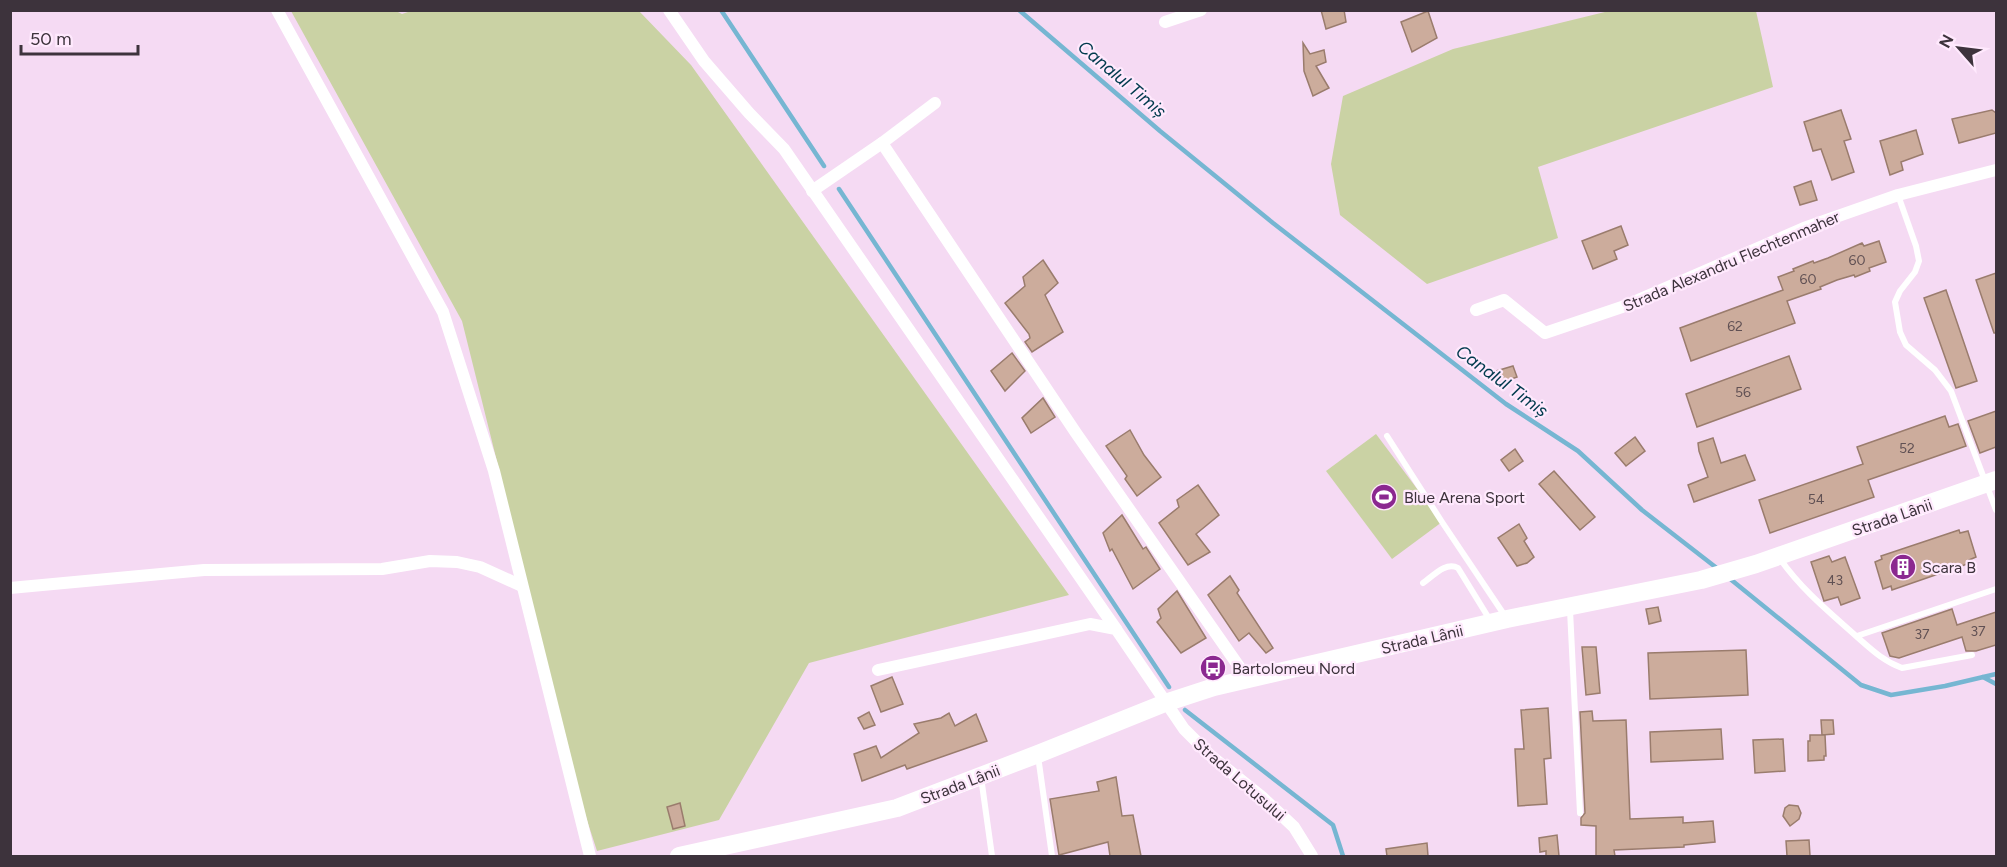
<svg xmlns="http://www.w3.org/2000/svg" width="2007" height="867" font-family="Figtree,sans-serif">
	<rect width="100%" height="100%" fill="#f5daf3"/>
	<g fill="#cad2a4">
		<path d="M394,10L402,14L414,10L639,11L691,65L1069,595L809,663L719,820L597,851L584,811L462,321L291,11Z"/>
		<path d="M1609,11H1756L1773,87L1538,167L1558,238L1427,284L1340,215L1331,164L1343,96L1453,49Z"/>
		<path d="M1376,434L1442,522L1392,559L1326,471Z"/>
	</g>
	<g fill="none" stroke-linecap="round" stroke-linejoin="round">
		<g stroke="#76b6d2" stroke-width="4.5">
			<path d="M721,10L824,166"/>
			<path d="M1019,10L1160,131L1273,223L1506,404L1578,451L1642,510L1718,569"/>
			<path d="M839,189L1169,687"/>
			<path d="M1729,578L1861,685L1891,695L1945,686L1996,674"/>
			<path d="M1983,677L1996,684"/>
			<path d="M1185,710L1333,825L1343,856"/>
		</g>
	</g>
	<g fill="#ccac9c" stroke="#9a7c6d" stroke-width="1.5">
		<path d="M1321,10H1344L1346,22L1326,29Z"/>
		<path d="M1428,11L1437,38L1412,52L1401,22Z"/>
		<path d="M1303,43L1310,54L1324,50L1326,62L1316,66L1329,88L1313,96L1304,71Z"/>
		<path d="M1841,110L1851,139L1844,141L1854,172L1832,180L1821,149L1813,151L1804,122Z"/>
		<path d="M1992,110L1996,113V133L1959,143L1952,119Z"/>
		<path d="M1916,130L1923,154L1901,162L1903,170L1890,175L1880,141Z"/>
		<path d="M1811,181L1817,200L1800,205L1794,187Z"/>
		<path d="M1621,226L1628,245L1614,251L1617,259L1593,269L1582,241Z"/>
		<path d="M1879,241L1886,262L1869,268L1870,271L1855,277L1854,275L1837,280L1820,287L1821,289L1787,301L1795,323L1691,361L1680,328L1783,290L1778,277L1794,271L1793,269L1813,261L1814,263L1828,258L1862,243L1864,246Z"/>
		<path d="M1043,260L1058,283L1045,295L1063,332L1032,352L1025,342L1030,338L1029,334L1005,303L1025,286L1023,277Z"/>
		<path d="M1996,273V333H1994L1976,280Z"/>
		<path d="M1946,290L1977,381L1956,388L1924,298Z"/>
		<path d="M1012,353L1025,371L1005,391L991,371Z"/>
		<path d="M1789,356L1801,389L1697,427L1686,394Z"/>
		<path d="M1513,366L1517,377L1500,383L1496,371Z"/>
		<path d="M1043,398L1055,417L1031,433L1022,418Z"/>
		<path d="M1996,411V447L1980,453L1968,421Z"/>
		<path d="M1945,416L1949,427L1958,424L1966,446L1868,480L1874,497L1770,533L1759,500L1863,464L1857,447Z"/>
		<path d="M1130,430L1144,455L1161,477L1137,496L1125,479L1127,476L1106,446Z"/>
		<path d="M1635,437L1645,451L1626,466L1615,453Z"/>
		<path d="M1713,438L1721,463L1745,455L1755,480L1694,502L1688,485L1708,477L1699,451L1698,443Z"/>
		<path d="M1515,449L1523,461L1509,471L1501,460Z"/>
		<path d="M1554,471L1595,517L1580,530L1539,484Z"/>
		<path d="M1198,485L1219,515L1196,534L1210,552L1188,565L1159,523L1179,507L1177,500Z"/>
		<path d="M1122,515L1143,549L1146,547L1160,569L1133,589L1112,549L1110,551L1103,533Z"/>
		<path d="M1519,524L1527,538L1524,541L1534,557L1527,563L1517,566L1498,538Z"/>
		<path d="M1959,530L1960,533L1968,531L1976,557L1969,560L1970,563L1892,590L1891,586L1883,589L1875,562L1882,559L1881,556Z"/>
		<path d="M1829,556L1832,562L1845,557L1860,598L1841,605L1838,597L1824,601L1811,562Z"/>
		<path d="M1230,576L1239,590L1237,593L1273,648L1266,653L1249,633L1239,641L1208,595Z"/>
		<path d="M1177,591L1206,638L1181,653L1157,622L1161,618L1158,609Z"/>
		<path d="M1658,607L1661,621L1649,624L1646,609Z"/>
		<path d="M1952,609L1957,625L1996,612V645L1976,651H1966L1962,637L1899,658L1890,656L1882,633Z"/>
		<path d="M1582,647H1596L1600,693L1586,695Z"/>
		<path d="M1746,650L1748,695L1650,699L1648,653Z"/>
		<path d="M892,677L903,704L881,712L871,686Z"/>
		<path d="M1548,708L1551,758L1544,759L1547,804L1518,806L1515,749H1524L1521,710Z"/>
		<path d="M1592,711L1593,721L1626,720L1630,819L1683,817V823L1713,821L1715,842L1684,845V847L1614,850L1615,856H1596V826L1581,825V818L1585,813L1580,712Z"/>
		<path d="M869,712L875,725L864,729L858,718Z"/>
		<path d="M949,713L955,726L976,714L987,741L907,769L905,765L862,781L854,754L876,746L881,758L919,733L914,724L941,718Z"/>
		<path d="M1821,720H1833L1834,734L1822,735Z"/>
		<path d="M1721,729L1723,759L1651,762L1650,732Z"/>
		<path d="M1810,735H1825L1826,756H1824V760L1808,761V741H1810Z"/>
		<path d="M1783,739L1785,771L1755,773L1753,740Z"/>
		<path d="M1116,777L1122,816L1133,815L1141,856H1110L1108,842L1059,855L1050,799L1099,791L1097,782Z"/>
		<path d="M680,803L685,826L673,829L667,807Z"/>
		<path d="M1789,805L1798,806L1801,813L1799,819L1790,826L1783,816L1785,808Z"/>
		<path d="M1557,835L1559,856H1546V851L1540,852L1539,838Z"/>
		<path d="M1809,840L1810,856H1787L1786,841Z"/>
		<path d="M1427,843L1428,856H1387L1386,849Z"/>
	</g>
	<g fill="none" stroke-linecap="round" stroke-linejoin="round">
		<g stroke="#fff" stroke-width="6">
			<path d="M1898,195L1916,246L1919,261L1915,272L1900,291L1895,302L1900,332L1906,345L1935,370L1951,391L1996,510"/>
			<path d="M1387,436L1442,522L1505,616"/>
			<path d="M1780,559C1802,590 1828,611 1856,636C1871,649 1883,661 1902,668L1972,655"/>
			<path d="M1423,583C1433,576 1446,561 1458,568L1490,620"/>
			<path d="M1570,610L1580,813"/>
			<path d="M1857,636L1996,589"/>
			<path d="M1038,756L1052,856"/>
			<path d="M981,777L992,856"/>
		</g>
		<g stroke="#fff" stroke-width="12">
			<path d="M277,10L443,312L494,471L590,856"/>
			<path d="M669,10L704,61L749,113L784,149L1116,629"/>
			<path d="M1165,22L1201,10"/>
			<path d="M882,143L1076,433L1247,678"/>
			<path d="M812,191L882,143L935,103"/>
			<path d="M1476,310L1504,300L1545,333L1622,307L1804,228L1898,195L1996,170"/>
			<path d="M10,588L204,570L382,569L430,561L457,562L480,567L522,586"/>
			<path d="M878,670L1090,624L1116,629L1184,729L1211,756L1262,797L1294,827L1312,856"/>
		</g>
		<path stroke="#fff" stroke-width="18" d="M679,856L897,808L1038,754L1165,703L1214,687L1507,619L1701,580L1756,564L1996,480"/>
	</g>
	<defs>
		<g id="stadium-disc" transform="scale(1.35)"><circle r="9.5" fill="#8b2890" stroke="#ffe9fd"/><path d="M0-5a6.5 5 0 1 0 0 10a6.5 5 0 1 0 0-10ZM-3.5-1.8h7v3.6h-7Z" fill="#fff"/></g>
		<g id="building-disc" transform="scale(1.35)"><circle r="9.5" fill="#8b2890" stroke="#ffe9fd"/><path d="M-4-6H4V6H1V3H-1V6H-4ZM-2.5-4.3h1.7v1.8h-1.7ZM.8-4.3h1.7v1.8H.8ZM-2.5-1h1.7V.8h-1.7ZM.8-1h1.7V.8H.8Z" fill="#fff"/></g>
		<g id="bus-disc" transform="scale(1.35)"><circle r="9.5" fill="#8b2890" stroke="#ffe9fd"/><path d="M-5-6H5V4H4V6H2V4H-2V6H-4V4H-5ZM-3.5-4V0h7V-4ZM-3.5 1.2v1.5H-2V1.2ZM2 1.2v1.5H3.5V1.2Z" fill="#fff"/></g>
	</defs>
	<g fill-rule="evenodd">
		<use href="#stadium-disc" x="1384" y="497"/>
		<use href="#building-disc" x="1903" y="567"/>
		<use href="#bus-disc" x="1213" y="668"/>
	</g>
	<g text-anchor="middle" stroke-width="4.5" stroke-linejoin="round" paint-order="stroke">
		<g font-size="14" fill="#615154">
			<text x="1857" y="265">60</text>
			<text x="1808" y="284">60</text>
			<text x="1735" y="331">62</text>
			<text x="1743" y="397">56</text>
			<text x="1907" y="453">52</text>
			<text x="1816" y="504">54</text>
			<text x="1835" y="585">43</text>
			<text x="1978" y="636">37</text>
			<text x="1922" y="639">37</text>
		</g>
		<g font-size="16" fill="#3d333c" stroke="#ffe9fd">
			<text transform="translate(1731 261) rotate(-23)" y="6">Strada Alexandru Flechtenmaher</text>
			<text transform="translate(1892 517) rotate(-19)" y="6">Strada Lânii</text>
			<text transform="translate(1422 639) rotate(-13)" y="6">Strada Lânii</text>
			<text transform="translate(1240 779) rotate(41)" y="6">Strada Lotusului</text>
			<text transform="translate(960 784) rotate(-21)" y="6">Strada Lânii</text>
		</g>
		<g font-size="16" fill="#3d333c" stroke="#ffe9fd" text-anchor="start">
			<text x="1404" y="503">Blue Arena Sport</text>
			<text x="1922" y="573">Scara B</text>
			<text x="1232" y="674">Bartolomeu Nord</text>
		</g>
		<g font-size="18" font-style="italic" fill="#003a4d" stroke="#ffe9fd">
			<text transform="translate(1122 79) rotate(40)" y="6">Canalul Timiș</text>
			<text transform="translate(1502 381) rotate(36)" y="6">Canalul Timiș</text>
		</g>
	</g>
	<rect width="2007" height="867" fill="none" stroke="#3d333c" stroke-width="24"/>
	<g transform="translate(1959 48) rotate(298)" stroke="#ffe9fd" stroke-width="4.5" paint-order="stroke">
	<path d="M0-4.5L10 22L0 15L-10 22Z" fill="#3d333c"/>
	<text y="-9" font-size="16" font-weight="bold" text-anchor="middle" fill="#3d333c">N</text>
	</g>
	<path d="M21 45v9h117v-9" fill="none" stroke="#3d333c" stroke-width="3"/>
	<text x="30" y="45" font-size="18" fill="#3d333c" stroke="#ffe9fd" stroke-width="4.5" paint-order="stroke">50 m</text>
</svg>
